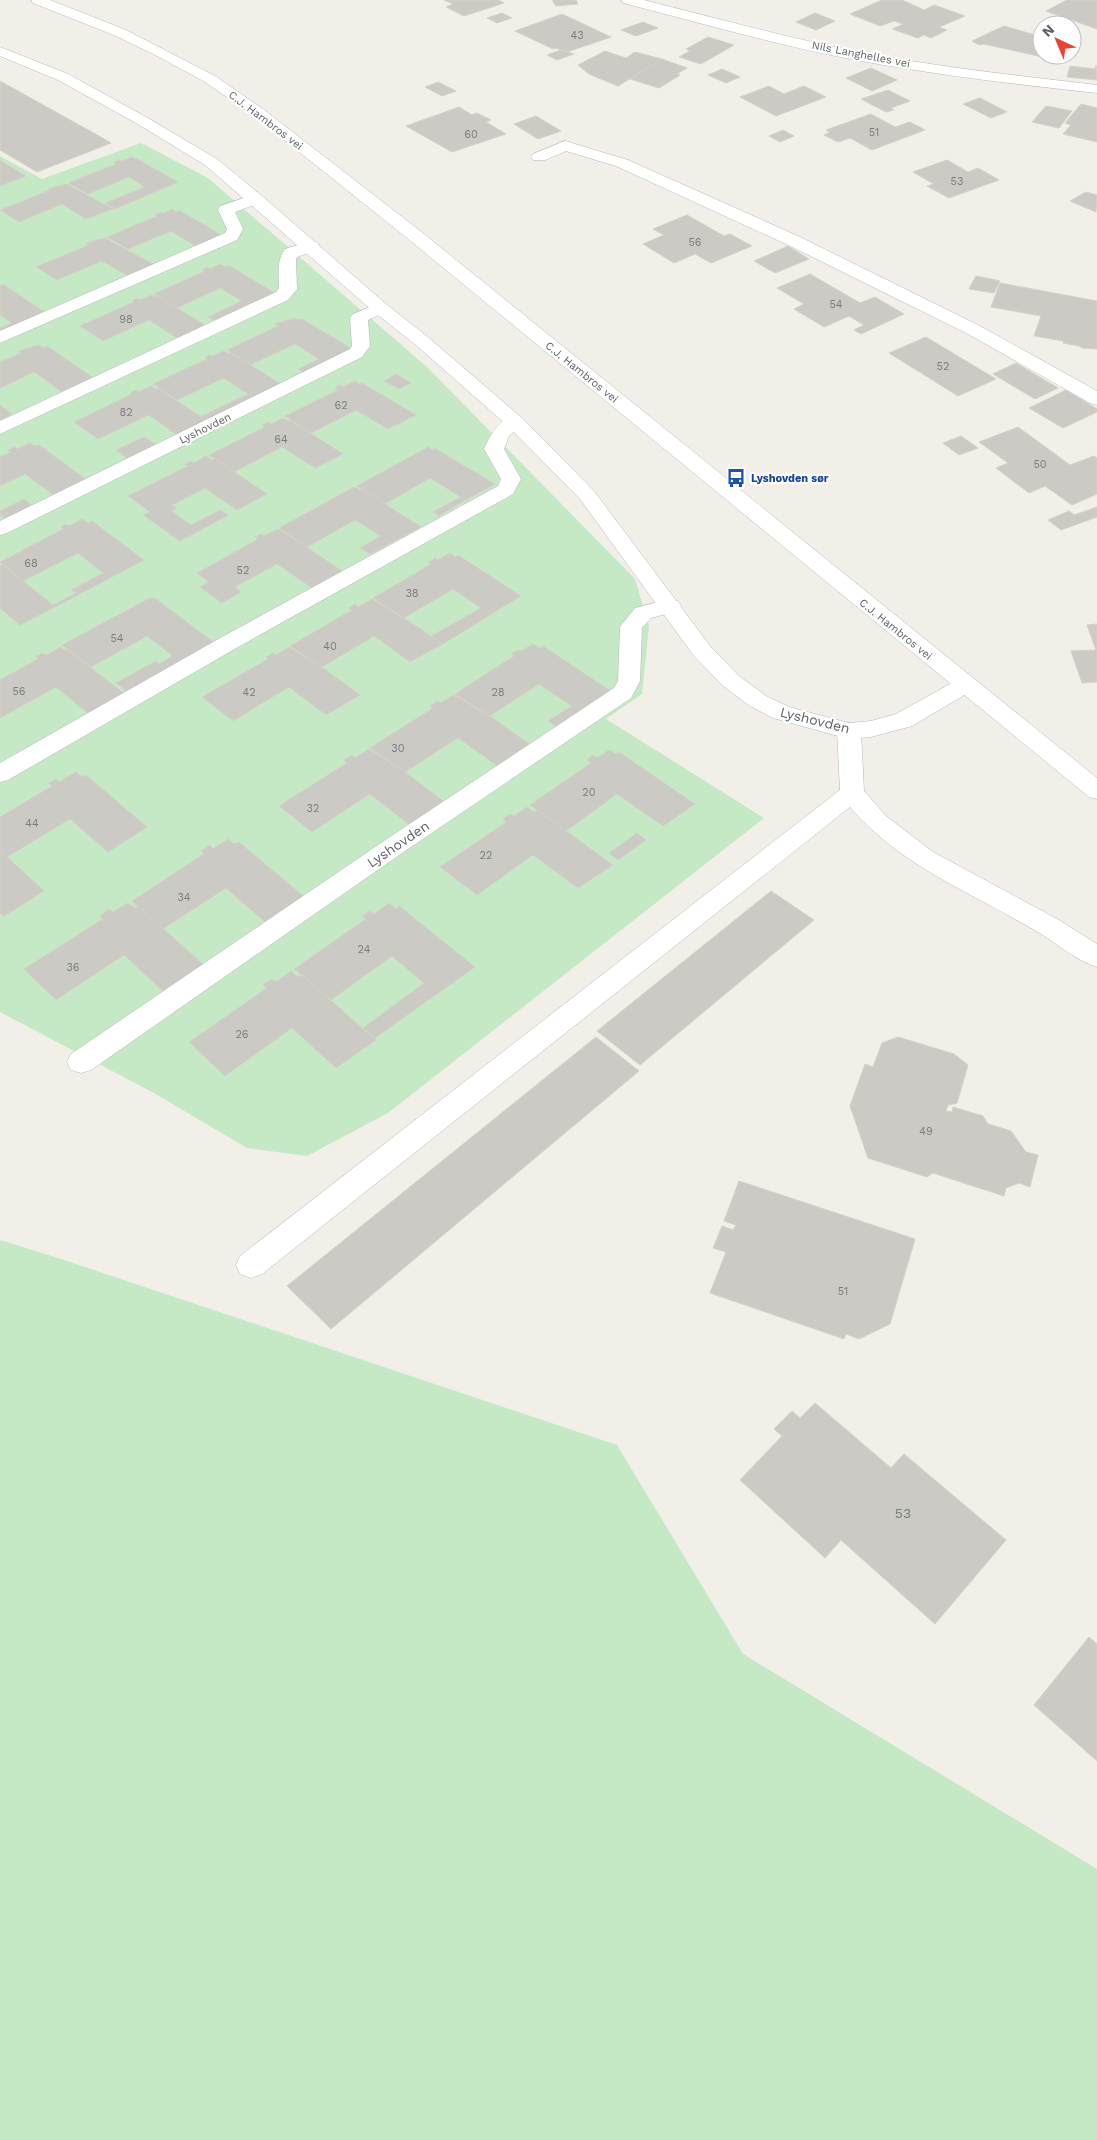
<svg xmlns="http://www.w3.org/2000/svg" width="1097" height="2140" font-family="'Work Sans',sans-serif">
	<rect width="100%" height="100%" fill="#f1efe8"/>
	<g fill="#c5e8c5">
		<path d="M141,143L208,178L427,367L635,579L649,626L642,694L606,719L764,818L388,1113L307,1156L247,1148L154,1093L0,1012V156L42,179Z"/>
		<path d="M0,1240L55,1257L617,1445L743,1654L1097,1869V2140H0Z"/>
	</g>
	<g fill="#cccac5" stroke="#d6d1c6">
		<path d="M444,0H498L504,3L464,16L446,7L453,4Z"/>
		<path d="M552,0H576L578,4L556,6Z"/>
		<path d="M882,0H902L924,10L934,5L965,16L939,27L947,30L931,38L924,35L918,38L892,29L903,24L894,21L880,26L850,14Z"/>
		<path d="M1067,0H1097V29L1046,11Z"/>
		<path d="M502,13L512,18L497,23L487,18Z"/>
		<path d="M815,13L835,21L816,30L796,22Z"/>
		<path d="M562,14L611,37L567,52L556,48L553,49L515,31Z"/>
		<path d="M643,22L658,28L636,36L621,30Z"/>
		<path d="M1004,26L1042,37V55H1050L1047,58L984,44L979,45L972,41Z"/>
		<path d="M708,37L734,45L701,64L679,57L690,51L686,49Z"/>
		<path d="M561,50L574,54L557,60L547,55Z"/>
		<path d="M605,51L626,58L635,52L662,59L618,86L589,74L578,65Z"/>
		<path d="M662,59L687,68L677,74L680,75L659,88L630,79Z"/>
		<path d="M1096,65L1097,80L1067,77L1070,66L1095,69Z"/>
		<path d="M871,68L897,80L872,91L846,78Z"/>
		<path d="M722,69L740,77L726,83L708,75Z"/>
		<path d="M0,81L99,136L111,143L37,172L0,150Z"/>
		<path d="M438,82L456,91L442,96L425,87Z"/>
		<path d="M769,86L784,94L804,86L826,97L776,116L740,97Z"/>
		<path d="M888,90L910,101L891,108L894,110L886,112L861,99Z"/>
		<path d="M980,98L1007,112L991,118L963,104Z"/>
		<path d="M1081,104L1097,108V142L1063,134L1071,125L1065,123Z"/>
		<path d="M1046,106L1072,111L1059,128L1032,122Z"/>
		<path d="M459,107L472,115L477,113L491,120L486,122L506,134L452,152L406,126Z"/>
		<path d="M871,114L895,127L910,122L925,130L872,150L850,138L838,142L824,135L830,132L826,130Z"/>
		<path d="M536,116L561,131L538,139L514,124Z"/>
		<path d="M783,130L794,136L780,142L769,136Z"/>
		<path d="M131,157L137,159L178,182L115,209L105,203L145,187L129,177L88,194L68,183L116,164L114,162L119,160L122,161Z"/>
		<path d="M0,160L26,176L0,186Z"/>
		<path d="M947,160L968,172L978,168L999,180L949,198L927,186L934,184L913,172Z"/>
		<path d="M66,184L113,209L86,219L62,204L19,222L0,210L50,190L48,189Z"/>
		<path d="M1086,192L1097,195L1096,212L1070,201Z"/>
		<path d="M172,209L176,212L179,210L223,236L197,247L171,231L128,249L107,237L157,216L155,215L160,212L162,214Z"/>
		<path d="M687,215L724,236L730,234L752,246L711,263L695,254L674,263L643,244L664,235L653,229Z"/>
		<path d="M105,238L155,265L128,276L102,261L57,280L36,267L89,245L86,243Z"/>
		<path d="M788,246L809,259L775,273L754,261Z"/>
		<path d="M220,264L225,267L228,265L275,293L214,320L208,317L242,301L220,288L177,308L154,294L205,271L202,270L207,267L210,269Z"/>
		<path d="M810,274L860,303L875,297L904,314L861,334L854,330L864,325L849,316L824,327L794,309L804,304L777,288Z"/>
		<path d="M976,276L1000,281L994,293L969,289Z"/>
		<path d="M1000,283L1097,301V349L1082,348L1079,346L1063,343L1064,341L1034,336L1041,316L991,307Z"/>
		<path d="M3,284L46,313L2,331L0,328L12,323L0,315V286Z"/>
		<path d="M152,295L156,297L158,296L205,325L177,338L149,320L103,341L80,326L134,302L132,301L138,298L140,300Z"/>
		<path d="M295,318L299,320L302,319L352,349L304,373L298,369L319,359L295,344L250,365L227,350L278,326L275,324Z"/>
		<path d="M926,337L996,379L958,396L889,353Z"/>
		<path d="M39,345L43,348L47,346L92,377L62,392L34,372L0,388V362L21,353L18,351Z"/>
		<path d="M224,351L229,354L231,353L281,384L207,421L200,417L248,394L224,378L177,400L153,384L207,359L205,357L210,355L212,356Z"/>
		<path d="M1016,363L1058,388L1035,399L993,374Z"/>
		<path d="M396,374L411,383L399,389L384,381Z"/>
		<path d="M355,381L359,384L362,383L416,415L388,429L356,410L311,433L285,416L338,390L335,388L340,385L343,387Z"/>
		<path d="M151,386L155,389L158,388L207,421L177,435L149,415L98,439L74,422L132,394L130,393L136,390L138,392Z"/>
		<path d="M1066,390L1097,409V412L1063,428L1029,408Z"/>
		<path d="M0,405L12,414L0,420Z"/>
		<path d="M283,418L288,421L290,420L343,454L315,468L282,447L234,472L209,455L265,427L262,425L268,422L271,424Z"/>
		<path d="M1018,427L1070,465L1094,456L1097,458V494L1072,505L1045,486L1029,493L996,468L1008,463L979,442Z"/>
		<path d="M961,436L978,448L959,455L943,443Z"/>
		<path d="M144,437L157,445L128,459L116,450Z"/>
		<path d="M30,443L35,446L39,445L87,480L55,496L25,474L0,486V457L11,452L8,450L15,447L17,449Z"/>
		<path d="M428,447L433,450L436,449L495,484L466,500L430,478L385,504L357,486Z"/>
		<path d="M206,456L212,460L214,458L267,494L237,510L205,488L172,505L177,508L172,511L191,525L220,510L229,515L180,541L143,515L150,512L128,496L188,466L185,464L191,461L194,463Z"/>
		<path d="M354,487L360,490L362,489L421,527L370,554L360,548L381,536L355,520L307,547L279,528Z"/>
		<path d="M472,496L439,516L433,512L461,497L466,500Z"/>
		<path d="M24,499L34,507L7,520L0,515V511Z"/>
		<path d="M1097,507V517L1061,530L1048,520L1069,511L1074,515Z"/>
		<path d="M82,519L88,523L92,521L144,560L55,607L53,605L76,593L71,590L103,573L78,553L23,581L0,562L63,529L60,527L66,524L69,526Z"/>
		<path d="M277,529L284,532L342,571L312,588L277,564L235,587L241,592L222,603L200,587L209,582L197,573L258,539L255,537L261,534L264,536Z"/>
		<path d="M450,553L455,557L458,555L521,596L443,644L431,636L481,608L453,589L404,618L373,598L431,564L428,562L435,558L438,560Z"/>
		<path d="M3,565L53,605L55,607L20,625L0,608V566Z"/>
		<path d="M150,598H155L216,644L129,693L116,683L156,661L159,664L173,656L147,636L91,667L62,645Z"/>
		<path d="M372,599L404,618L443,644L410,662L374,636L322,667L290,646L352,610L349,608L355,604L358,607Z"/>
		<path d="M1097,624V682L1082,683L1071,651L1096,650L1087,625Z"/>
		<path d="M533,644L540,648L543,646L612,692L557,727L548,721L572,706L539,684L490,716L455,694L514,656L511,654L518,650L521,651Z"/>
		<path d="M61,647L66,651L68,650L126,695L89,714L56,687L0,718V680L38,659L36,656L43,653L46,655Z"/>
		<path d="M289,647L322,667L360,695L326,715L289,687L233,721L202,697L268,659L266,657L273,653L276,655Z"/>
		<path d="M454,695L490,716L532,746L499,767L458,738L405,772L370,748L433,708L430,706L438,701L440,703Z"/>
		<path d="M369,749L405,772L447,804L411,826L370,794L312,832L279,806L347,763L344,760L352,755L355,758Z"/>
		<path d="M609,750L616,754L619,752L695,804L663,826L617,794L566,831L530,805L591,763L587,760L593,755L597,758Z"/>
		<path d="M76,772L82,777L86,775L147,827L108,852L70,819L7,857L0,850V817L52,786L49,783L56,779L59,782Z"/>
		<path d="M527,807L534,812L537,810L613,865L578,888L533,855L477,895L440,867L506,822L503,819L510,814L514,816Z"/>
		<path d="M637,833L646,840L618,860L609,853Z"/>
		<path d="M228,839L234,844L239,842L307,899L266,923L226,888L163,929L132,901L204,854L201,851L210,845L213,849Z"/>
		<path d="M0,850L44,891L4,916L0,913Z"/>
		<path d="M771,891L814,920L640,1065L597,1031Z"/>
		<path d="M128,903L135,908L138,906L205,966L165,993L124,955L56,1000L24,969L103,919L100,916L109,909L113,912Z"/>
		<path d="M389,903L396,909L399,906L475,967L375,1038L363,1028L424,983L392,956L331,1000L294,969L366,919L362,916L370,911L374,914Z"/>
		<path d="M291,971L298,977L302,975L376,1040L336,1068L292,1028L225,1076L189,1042L267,988L263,985L272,979L276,982Z"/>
		<path d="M596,1037L639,1071L331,1329L287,1286Z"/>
		<path d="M898,1037L954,1054L968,1065L957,1103L948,1105L946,1111L952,1112L953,1107L983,1116L988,1124L1011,1131L1026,1152L1038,1155L1030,1187L1019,1183L1006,1188L1004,1196L933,1173L927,1177L868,1158L850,1106L865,1064L873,1067L882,1043Z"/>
		<path d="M739,1181L915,1239L890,1324L859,1339L846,1334L844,1339L710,1293L726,1252L713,1248L722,1226L733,1230L736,1225L724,1221Z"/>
		<path d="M815,1403L891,1468L904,1454L1006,1540L935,1624L841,1540L825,1558L740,1480L782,1436L774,1429L792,1411L800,1418Z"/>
		<path d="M1089,1637L1097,1644V1761L1034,1705Z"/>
	</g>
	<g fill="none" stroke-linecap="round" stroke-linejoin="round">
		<g stroke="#b5b8bc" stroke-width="1">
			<g id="lane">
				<path d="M565,141L571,143L573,146L571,149L545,160H533L531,157L533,154Z"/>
				<path d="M256,194L262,196L264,199L262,202L235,212L243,229L237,240L0,343V331L225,233L227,229L218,210L220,206Z"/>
				<path d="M311,241L317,242L319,246L317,250L297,257L296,259L297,289L288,300L0,434V421L276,292L279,288C279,274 276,262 285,249Z"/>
				<path d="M380,303L386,304L389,308L386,312L368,320L370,346L362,357L7,533L0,535V521L350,349L352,346L350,318L353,314Z"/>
				<path d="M515,416L522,418L525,422L509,436L504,449L521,479L513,494L238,647L8,780L0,782V763L222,637L498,486L501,479L484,449C491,434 498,420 515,416Z"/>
				<path d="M670,599L678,601L681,606L678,611L651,618L642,628L640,681L631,698L402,853L91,1070L81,1073L71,1070L67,1062L71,1054L384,841L614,688L618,681L620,627L635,608Z"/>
				<path d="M849,723L857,725L861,731L864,791L886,816L933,852L1059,920L1097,944V967C1077,961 1059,945 1041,934C975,894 901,867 850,807L262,1274L251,1278L240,1274L236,1265L240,1256L840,790L837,731L841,725Z"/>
			</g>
		</g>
		<g stroke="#b5b8bc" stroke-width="1">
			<g id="street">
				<path d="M621,0H644C711,17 777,35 844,49C928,66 1012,75 1097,85V93C1013,84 928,74 845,58C770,43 697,22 623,3Z"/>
				<path d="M0,47L68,74L146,117L217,159L262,196L386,304L429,338L522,418L594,491L710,646L739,676L766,696L789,707L849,723L871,721L896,714L957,680L965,678L973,680L976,685L973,690L912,726L871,737L849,739L773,718L750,706L723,686L694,656L580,499L508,426L417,346L374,312L205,165L136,123L58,80L0,56Z"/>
				<path d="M565,141L628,160L798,236L980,326L1097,391V405L1090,403L968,334L786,244L616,166L559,149L557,146L559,143Z"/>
			</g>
		</g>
		<g stroke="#b6babf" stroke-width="1">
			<path id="secondary" d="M31,0H50L126,30L215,76L263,109L419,230L1097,778V799L1089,797L407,238L253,115L205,82L159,57L116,36L33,3Z"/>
		</g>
		<use href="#lane" fill="#fff" fill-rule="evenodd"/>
		<use href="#street" fill="#fff" fill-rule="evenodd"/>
		<use href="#secondary" fill="#fff" fill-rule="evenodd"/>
	</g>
	<defs>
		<g id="bus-bare" transform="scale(1.5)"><path d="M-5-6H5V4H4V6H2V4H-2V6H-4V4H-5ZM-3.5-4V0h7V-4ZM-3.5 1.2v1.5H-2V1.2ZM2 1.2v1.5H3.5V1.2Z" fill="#1a4fb4" stroke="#fff" stroke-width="2.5" paint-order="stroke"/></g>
	</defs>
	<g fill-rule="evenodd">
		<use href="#bus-bare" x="736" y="478"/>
	</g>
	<g text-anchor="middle" stroke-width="4.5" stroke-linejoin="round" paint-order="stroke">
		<g font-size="11" fill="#7a7d7f">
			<text x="577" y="39">43</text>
			<text x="874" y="136">51</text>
			<text x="471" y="138">60</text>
			<text x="957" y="185">53</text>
			<text x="695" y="246">56</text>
			<text x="836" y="308">54</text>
			<text x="126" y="323">98</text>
			<text x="943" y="370">52</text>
			<text x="341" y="409">62</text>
			<text x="126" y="416">82</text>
			<text x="281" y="443">64</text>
			<text x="1040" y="468">50</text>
			<text x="31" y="567">68</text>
			<text x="243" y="574">52</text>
			<text x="412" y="597">38</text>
			<text x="117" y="642">54</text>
			<text x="330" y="650">40</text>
			<text x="19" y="695">56</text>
			<text x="249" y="696">42</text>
			<text x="498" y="696">28</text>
			<text x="398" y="752">30</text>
			<text x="589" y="796">20</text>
			<text x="313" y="812">32</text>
			<text x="32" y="827">44</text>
			<text x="486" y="859">22</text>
			<text x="184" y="901">34</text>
			<text x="364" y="953">24</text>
			<text x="73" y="971">36</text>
			<text x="242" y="1038">26</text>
			<text x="926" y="1135">49</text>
			<text x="843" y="1295">51</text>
		</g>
		<g font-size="11" fill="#5f6368" stroke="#fff">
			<text transform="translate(861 54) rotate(11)" y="4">Nils Langhelles vei</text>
			<text transform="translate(266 120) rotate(37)" y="4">C.J. Hambros vei</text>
			<text transform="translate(582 372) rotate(39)" y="4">C.J. Hambros vei</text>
			<text transform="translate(205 428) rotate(-26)" y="4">Lyshovden</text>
			<text transform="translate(896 629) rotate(39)" y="4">C.J. Hambros vei</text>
		</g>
		<g font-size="11" font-weight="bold" fill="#164399" stroke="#fff" text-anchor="start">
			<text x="751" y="482">Lyshovden sør</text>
		</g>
		<g font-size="14" fill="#5f6368" stroke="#fff">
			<text transform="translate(815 720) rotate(14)" y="5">Lyshovden</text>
			<text transform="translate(398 844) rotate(-34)" y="5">Lyshovden</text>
		</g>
		<g font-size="14" fill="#7a7d7f">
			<text x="903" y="1518">53</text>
		</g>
	</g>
	<g transform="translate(1057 40) rotate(316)"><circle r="24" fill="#ffffff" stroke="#bfc1c3"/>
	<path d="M0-4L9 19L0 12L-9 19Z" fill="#ea4335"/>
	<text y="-8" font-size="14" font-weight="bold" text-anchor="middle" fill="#5f6368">N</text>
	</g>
</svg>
